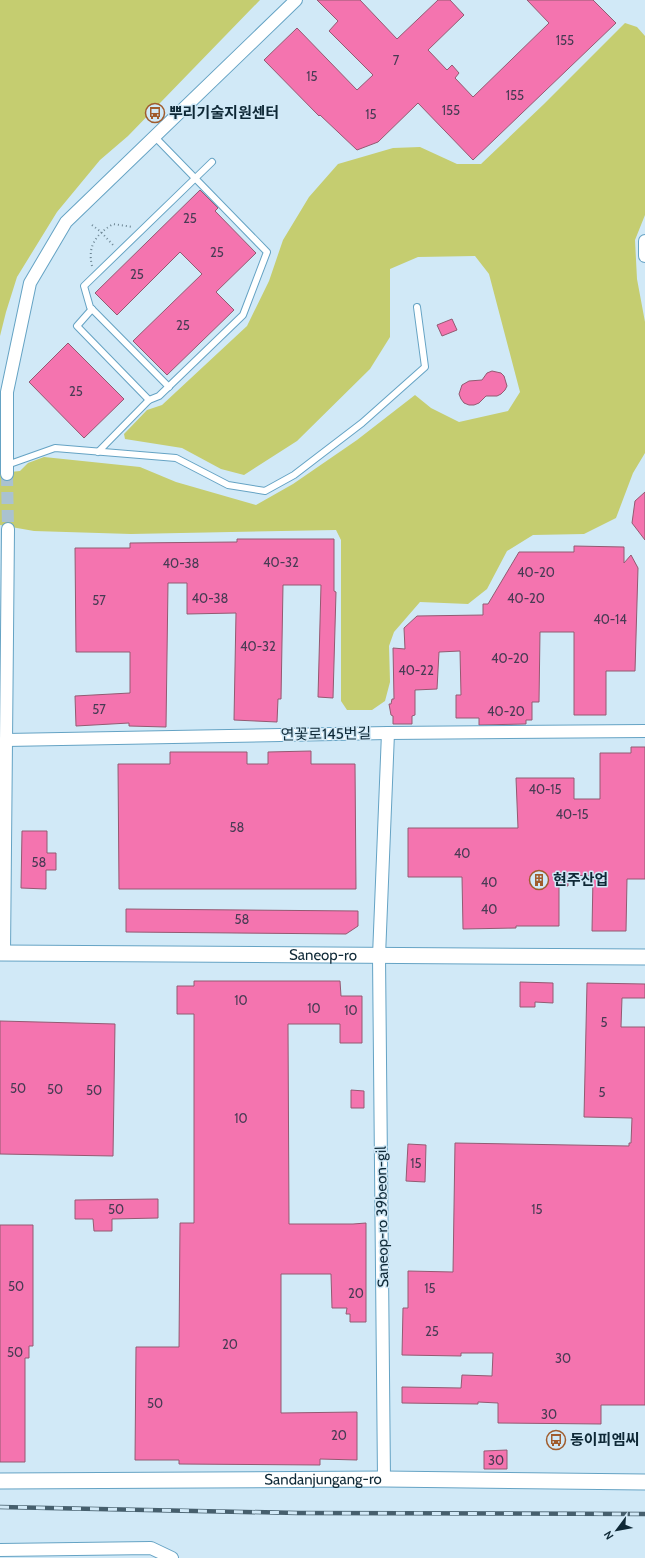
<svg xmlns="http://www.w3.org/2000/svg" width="645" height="1558" font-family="Cabin,'Noto Sans KR',sans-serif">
	<rect width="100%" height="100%" fill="#d1e9f7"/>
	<g fill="#c5cd70">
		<path d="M0,0H260L128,136L100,160L57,212L17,277L6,312L0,336Z"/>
		<path d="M625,23L637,27L645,36V215L635,240L637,279L645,322V453L633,473L616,518L584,534L533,535L507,551L487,589L468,604L420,602L394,632L389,646L390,682L385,701L372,710H347L341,701V540L336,530L131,534L34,531L0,525V473L20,471L28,463L44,457L140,467L176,482L256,505L293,484L357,440L415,395L431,408L459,422L508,411L520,392L489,274L475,256L418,257L390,269V337L370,369L297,441L244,475L221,469L182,448L125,439L124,434L147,410L162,405L247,326L269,281L283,240L309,197L338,164L393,148L420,147L457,164H481L544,104Z"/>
	</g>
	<g fill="#f474af" stroke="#935a72">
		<path d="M317,0H360L397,39L438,0H450L464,15L428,50L447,70L452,65L459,73L455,78L473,97L549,23L527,0H593L616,23L473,160L418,103L378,142L357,150L320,115L319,116L264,60L297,28L357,90L373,75L329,31L338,21Z"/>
		<path d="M200,190L218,208L215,211L256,253L216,292L234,310L167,375L133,341L202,274L180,252L117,315L95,293Z"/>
		<path d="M452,319L457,330L442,336L437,325Z"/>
		<path d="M68,343L124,399L84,438L29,382Z"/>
		<path d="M492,371L501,373L504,376L507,386L505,390L501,394L497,396H486L479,403L474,405H469L464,403L461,399L459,394L462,385L469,381L482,380L487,373Z"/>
		<path d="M645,492V540L632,523L635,501Z"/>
		<path d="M237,539H334V591L336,592L333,698L318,697L321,585H283L281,699H278L277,722L234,720L236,613L187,614V583H168L166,727L129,726V723L76,726L75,696L130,693V652H76L75,548H130V543L237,542Z"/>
		<path d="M574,546L624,547V563L631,555L638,568L635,671H606V715H574V632H540L539,702H532V720H526V724L479,725V718H456V695H461L460,651L439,652L437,689L415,690V715L412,716V724H393V716L391,715L389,704H391L392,699H394L393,648L405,649L404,628L417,616L483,615V604H488L519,552H574Z"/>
		<path d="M631,747H645V879H627L626,931H592L593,876L568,875V886L559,885V926H516V928L463,929L462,877H408V828H518L516,778H574V799H600V753H631Z"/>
		<path d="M311,751V764H355L356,889H119L118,764H170V752H247V764H268V752Z"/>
		<path d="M22,831H47V853H56V870H46V889L21,888Z"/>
		<path d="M126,909L358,911V926L346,934L126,932Z"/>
		<path d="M194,981H340L341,996H362V1043H340V1024H288L289,1224H353L366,1223V1322H350V1314H346L347,1308H332L331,1274H281V1413L357,1412V1460L320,1459V1465L179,1464V1460H135L136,1347H179L180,1223H194V1014H177V986H194Z"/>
		<path d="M520,982L553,983V1003L535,1002V1007H520Z"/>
		<path d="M587,983L645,984V998H622L621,1027H645V1405H601V1424L498,1423V1403L478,1402V1404L402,1403V1387L461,1388L462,1375L492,1376L493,1353H461V1356L402,1355L403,1308H408V1271L453,1272L455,1143L629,1146V1143H631L632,1118L584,1117Z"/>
		<path d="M0,1021L115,1024L113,1156L0,1154Z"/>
		<path d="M351,1090L364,1091V1108H351Z"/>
		<path d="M408,1144L426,1145L425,1182L406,1181Z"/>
		<path d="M158,1199V1218L112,1219V1231H94L93,1219H75V1200Z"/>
		<path d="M0,1225H33V1346H29V1358H25V1462H0Z"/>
		<path d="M507,1450V1469H484V1451Z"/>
	</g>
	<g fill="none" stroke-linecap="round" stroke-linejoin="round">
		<path stroke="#aac2d0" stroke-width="12" stroke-dasharray="12 6" stroke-linecap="butt" d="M7,474L8,529"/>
		<g stroke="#65a3c4" stroke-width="8">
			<g id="service">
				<path d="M92,309L77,326L149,400"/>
				<path d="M169,387L90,307L84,286L212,162"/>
				<path d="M98,452L149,400L159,396L243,315L267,252L154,136"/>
				<path d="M7,465L55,448L176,458L228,485L265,491L294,475L362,423L425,367L417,307"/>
			</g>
		</g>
		<g stroke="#65a3c4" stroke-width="14">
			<g id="minor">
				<path d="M645,241V256"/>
				<path d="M7,474V392L30,283L66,222L296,0"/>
				<path d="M6,740L388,733L645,731"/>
				<path d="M4,953L8,529"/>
				<path d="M384,1479L379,956L388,733"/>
				<path d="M0,1550L151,1548L172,1558"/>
			</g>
		</g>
		<g stroke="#65a3c4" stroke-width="17">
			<g id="tertiary">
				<path id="s1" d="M0,953L645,957"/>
				<path id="s2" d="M0,1481L384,1479L645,1482"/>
			</g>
		</g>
		<g stroke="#6d8694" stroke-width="2" stroke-dasharray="1 3" stroke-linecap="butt">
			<path d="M92,225L101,232L113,245"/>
			<path d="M92,266C87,245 97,234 113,224L133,227"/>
		</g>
		<use href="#service" stroke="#fff" stroke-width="6"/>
		<use href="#minor" stroke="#fff" stroke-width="12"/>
		<use href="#tertiary" stroke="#fff" stroke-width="15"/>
		<g stroke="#465f6d" stroke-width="4.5">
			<path id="rail" d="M0,1507L298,1513L645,1514"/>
		</g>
		<use href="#rail" stroke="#d1e9f7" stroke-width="3" stroke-dasharray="9" stroke-linecap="butt"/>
	</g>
	<defs>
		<g id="bus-ring" transform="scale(1)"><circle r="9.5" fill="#d1e9f7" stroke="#a05c2d" stroke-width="1.5"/><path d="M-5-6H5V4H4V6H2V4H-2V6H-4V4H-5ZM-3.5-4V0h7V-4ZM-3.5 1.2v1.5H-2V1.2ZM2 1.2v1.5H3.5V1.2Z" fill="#a05c2d"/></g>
		<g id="building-ring" transform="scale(1)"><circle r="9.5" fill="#d1e9f7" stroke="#a05c2d" stroke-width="1.5"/><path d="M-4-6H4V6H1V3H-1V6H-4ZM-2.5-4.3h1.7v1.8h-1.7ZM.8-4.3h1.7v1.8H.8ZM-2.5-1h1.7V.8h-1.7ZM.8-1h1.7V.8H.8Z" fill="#a05c2d"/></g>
	</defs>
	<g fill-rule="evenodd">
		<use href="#bus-ring" x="155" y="113"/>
		<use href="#building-ring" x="539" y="880"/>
		<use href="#bus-ring" x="556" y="1440"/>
	</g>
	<g text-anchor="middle" stroke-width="3" stroke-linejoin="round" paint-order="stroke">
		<g font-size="13" fill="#483b54">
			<text x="565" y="45">155</text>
			<text x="396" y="65">7</text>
			<text x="312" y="81">15</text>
			<text x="515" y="100">155</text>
			<text x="451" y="115">155</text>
			<text x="371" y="119">15</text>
			<text x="190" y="223">25</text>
			<text x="217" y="257">25</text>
			<text x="137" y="279">25</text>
			<text x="183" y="330">25</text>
			<text x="76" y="396">25</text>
			<text x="281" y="567">40-32</text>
			<text x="181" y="568">40-38</text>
			<text x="536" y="577">40-20</text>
			<text x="210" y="603">40-38</text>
			<text x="526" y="603">40-20</text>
			<text x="99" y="605">57</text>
			<text x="610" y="624">40-14</text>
			<text x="258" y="651">40-32</text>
			<text x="510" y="663">40-20</text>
			<text x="416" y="675">40-22</text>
			<text x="99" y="714">57</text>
			<text x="506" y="716">40-20</text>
			<text x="545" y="794">40-15</text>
			<text x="572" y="819">40-15</text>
			<text x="237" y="832">58</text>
			<text x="462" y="858">40</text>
			<text x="39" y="867">58</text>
			<text x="489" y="887">40</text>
			<text x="489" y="914">40</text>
			<text x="242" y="924">58</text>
			<text x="241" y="1005">10</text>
			<text x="314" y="1013">10</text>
			<text x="351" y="1015">10</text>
			<text x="604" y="1027">5</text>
			<text x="18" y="1093">50</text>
			<text x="55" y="1094">50</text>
			<text x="94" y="1095">50</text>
			<text x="602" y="1097">5</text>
			<text x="241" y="1123">10</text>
			<text x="416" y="1168">15</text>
			<text x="116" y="1214">50</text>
			<text x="537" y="1214">15</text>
			<text x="16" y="1291">50</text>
			<text x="430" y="1293">15</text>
			<text x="356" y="1298">20</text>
			<text x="432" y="1336">25</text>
			<text x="230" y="1349">20</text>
			<text x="15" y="1357">50</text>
			<text x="563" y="1363">30</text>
			<text x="155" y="1408">50</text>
			<text x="549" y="1419">30</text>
			<text x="339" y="1440">20</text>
			<text x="496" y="1465">30</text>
		</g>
		<g font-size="15" font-weight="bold" fill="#0e2836" stroke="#d1e9f7" text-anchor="start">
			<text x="169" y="118">뿌리기술지원센터</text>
			<text x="553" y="885">현주산업</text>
			<text x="570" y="1445">동이피엠씨</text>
		</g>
		<g font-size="15" fill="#0e2836" stroke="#d1e9f7">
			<text transform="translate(326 734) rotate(-1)" y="5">연꽃로145번길</text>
			<text dy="5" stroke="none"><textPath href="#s1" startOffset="323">Saneop-ro</textPath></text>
			<text transform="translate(382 1217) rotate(-91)" y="5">Saneop-ro 39beon-gil</text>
			<text dy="5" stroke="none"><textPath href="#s2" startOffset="323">Sandanjungang-ro</textPath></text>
		</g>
	</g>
	<g transform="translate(617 1530) rotate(238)" stroke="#d1e9f7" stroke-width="3" paint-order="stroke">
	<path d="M0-3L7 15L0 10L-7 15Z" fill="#0e2836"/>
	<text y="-6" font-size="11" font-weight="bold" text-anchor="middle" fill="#0e2836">N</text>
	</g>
</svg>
